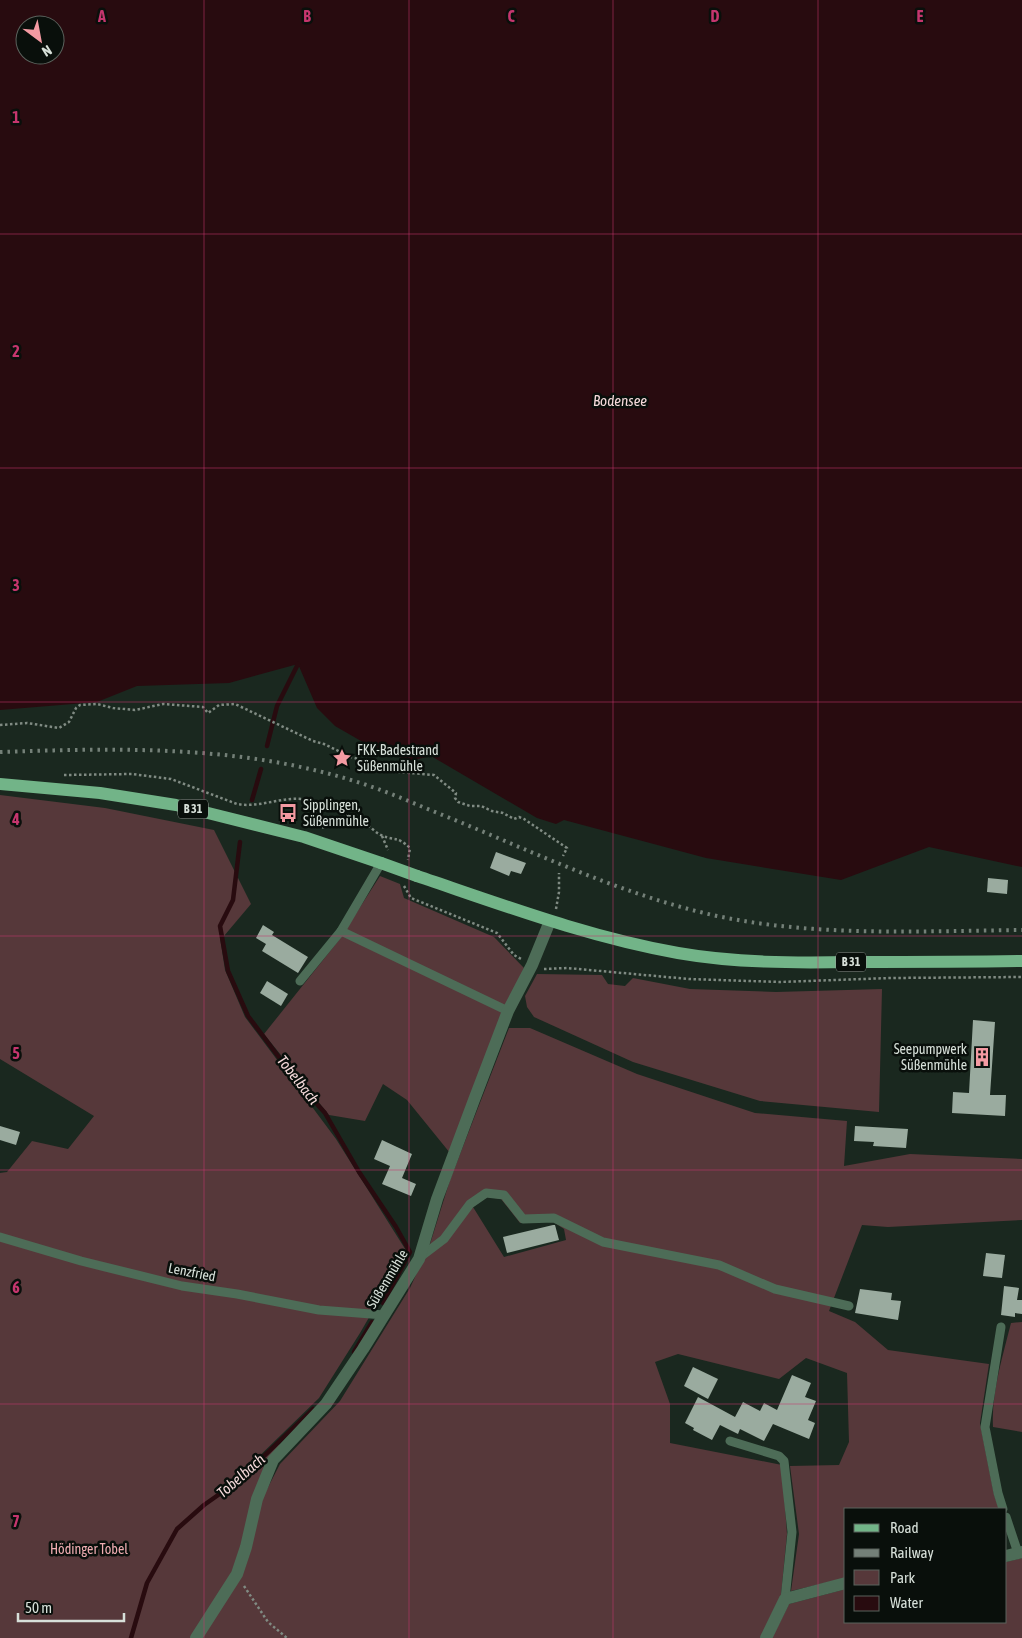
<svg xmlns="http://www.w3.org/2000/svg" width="1022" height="1638" font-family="'Asap Condensed',sans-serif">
	<rect width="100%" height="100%" fill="#1a281f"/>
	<g fill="#56383a" fill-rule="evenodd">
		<path d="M0,795L105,808L214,830L251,904L224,936L220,938L225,970L245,1017L336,1139L407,1252L360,1333L319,1398L245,1470L254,1466L278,1443L280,1445L263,1497L280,1464L340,1401L410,1288L430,1244L450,1180L509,1028H530L637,1074L755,1113L847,1121L844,1166L910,1154L1022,1159V1220L888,1227L862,1225L829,1311L855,1322L888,1350L989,1364L980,1423L994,1494L999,1509H846V1578L791,1591L799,1534L790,1466L839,1465L849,1442L847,1373L806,1358L779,1379L678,1354L655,1362L670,1404V1443L782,1465L787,1534L781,1595L760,1638H0V1173L7,1172L32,1141L68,1149L94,1116L0,1059ZM487,1197L501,1199L520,1223L552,1221L564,1229L566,1240L504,1257L473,1207Z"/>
		<path d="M380,876L400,884L404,898L494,937L524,968L450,1153L407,1100L383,1084L365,1121L329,1115L264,1034L339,940Z"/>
		<path d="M537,974L602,975L608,984L625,986L633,978L690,989L776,992L882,989L879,1112L760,1101L633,1062L534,1017L527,1007L525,996Z"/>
		<path d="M1022,1322V1432L993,1427C991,1394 1003,1355 1011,1323Z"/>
		<path d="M1022,1558V1638H772L789,1604L846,1589V1622H1006V1562Z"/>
	</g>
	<path fill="#280b0f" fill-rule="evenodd" d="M0,0H1022V867L929,847L841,880L706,858L564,820L556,824L537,818L431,756L409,761L361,741L335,726L317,708L298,664L229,683L137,686L97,702L0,710ZM25,25H55V55H25Z"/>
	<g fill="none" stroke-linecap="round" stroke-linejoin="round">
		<g stroke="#280b0f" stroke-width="4.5">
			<path d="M267,746L277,706L298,664"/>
			<path d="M252,800L261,769"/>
			<path d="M240,842L233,900L220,926L228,971L248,1016L299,1084L325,1113L359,1172L396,1227L410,1252L383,1303"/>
			<path d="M354,1352L372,1322"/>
			<path d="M131,1638L147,1583L177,1529L204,1505L238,1481L313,1409"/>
		</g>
	</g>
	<g fill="#9aab9f">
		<path d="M496,852L526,863L521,874L511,871L509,876L490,868Z"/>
		<path d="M988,878L1008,880L1007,894L987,892Z"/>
		<path d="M263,925L274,932L272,935L308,957L298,973L262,951L266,944L256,938Z"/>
		<path d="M267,981L288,994L281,1006L260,993Z"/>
		<path d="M973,1020L995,1022L990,1095H1006L1005,1116L952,1113L953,1092L969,1093Z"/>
		<path d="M0,1126L20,1132L16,1145L0,1140Z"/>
		<path d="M855,1126L908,1129L906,1148L873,1146L874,1142L854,1141Z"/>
		<path d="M382,1140L412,1154L402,1178L416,1184L411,1196L382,1184L390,1166L374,1159Z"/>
		<path d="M553,1225H555L559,1240L507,1253L503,1237Z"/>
		<path d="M986,1253L1005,1255L1002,1278L983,1276Z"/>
		<path d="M1004,1286L1019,1288L1017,1300H1022V1314L1015,1313V1317L1001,1315Z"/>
		<path d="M860,1289L892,1293L891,1300L901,1301L898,1320L855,1313Z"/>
		<path d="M693,1367L718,1379L708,1399L684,1386Z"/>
		<path d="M792,1375L811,1383L805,1397L816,1401L808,1420L815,1423L809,1439L773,1424L764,1441L740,1429L738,1434L720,1425L712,1440L693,1430L694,1428L685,1423L698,1397L735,1417L743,1402L760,1411L764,1403L777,1410Z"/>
	</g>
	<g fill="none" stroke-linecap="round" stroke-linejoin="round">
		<g stroke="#808b83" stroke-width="2.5" stroke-dasharray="2.5 2.5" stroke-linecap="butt">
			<path d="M0,725L27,723L59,728L69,722L76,708L80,705L97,704L113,708L135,710L163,704L203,707L208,713L219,705L235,704L313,741L324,744L351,757L388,767L399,772L434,775L456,793L455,798L458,802L470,806H481L492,811L503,813L514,819L519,817L524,819L567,848L563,856"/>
			<path d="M64,775L132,774L171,779L237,804C259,808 280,797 302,799C320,801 351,816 367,825C372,828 377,834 383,836C396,841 397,836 410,848L408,860"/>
			<path d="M315,803L316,815L324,829"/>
			<path d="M382,836L388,850"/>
			<path d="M404,886L411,898L497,933L514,955L521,959"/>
			<path d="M556,909L559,892V873"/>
			<path d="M544,969L567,968L689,979L780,982L890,978L1022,977"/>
			<path d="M244,1586L268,1622L287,1638"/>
		</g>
		<g stroke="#4d6c57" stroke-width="9">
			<path d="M341,931L381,863"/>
			<path d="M300,981L341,931L508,1011"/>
			<path d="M0,1237L81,1261L182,1286L237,1294L319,1310L384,1315"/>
			<path d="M419,1258L444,1239L470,1204L486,1193L504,1195L523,1219L554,1218L603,1242L719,1265L775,1289L849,1306"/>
			<path d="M1001,1327L985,1427L998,1493L1003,1509"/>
			<path d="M730,1441L779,1456L784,1461L792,1532L785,1599"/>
			<path d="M1006,1517L1018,1553"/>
		</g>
		<g stroke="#4d6c57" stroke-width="12">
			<path d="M1006,1556L1022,1552"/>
			<path d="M196,1638L237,1574L246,1547L257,1499L273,1460L326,1404L363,1349L419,1259L437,1199L474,1100L508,1011L532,965L550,921"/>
			<path d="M766,1638L785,1599L846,1583"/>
		</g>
		<g stroke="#72b488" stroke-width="12">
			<path d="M0,784L100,793L176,805L304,837L381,863"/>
			<path d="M417,876C503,905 588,937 678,953C735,963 794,963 852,962C908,962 965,962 1022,961"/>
		</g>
		<path stroke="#748078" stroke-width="4" stroke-dasharray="2.5 5" stroke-linecap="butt" d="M0,752C118,748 237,745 351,780C378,788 404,799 430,810C524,847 617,894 717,916C817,937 920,931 1022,930"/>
		<path stroke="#72b488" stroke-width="12" d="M381,863L417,876"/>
	</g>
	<path fill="none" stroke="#c5366e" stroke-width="1" stroke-opacity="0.55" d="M204,0V1638M409,0V1638M613,0V1638M818,0V1638M0,234H1022M0,468H1022M0,702H1022M0,936H1022M0,1170H1022M0,1404H1022"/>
	<defs>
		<g id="sight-bare" transform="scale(1.5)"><path d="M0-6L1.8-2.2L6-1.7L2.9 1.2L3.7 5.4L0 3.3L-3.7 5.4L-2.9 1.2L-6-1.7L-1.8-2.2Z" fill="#f49aa2" stroke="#090f0b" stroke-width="2.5" paint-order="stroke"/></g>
		<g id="bus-bare" transform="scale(1.5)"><path d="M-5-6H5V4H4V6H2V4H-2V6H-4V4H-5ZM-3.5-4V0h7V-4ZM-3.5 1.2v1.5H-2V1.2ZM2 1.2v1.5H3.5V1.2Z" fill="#f49aa2" stroke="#090f0b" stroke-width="2.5" paint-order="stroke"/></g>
		<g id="building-bare" transform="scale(1.5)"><path d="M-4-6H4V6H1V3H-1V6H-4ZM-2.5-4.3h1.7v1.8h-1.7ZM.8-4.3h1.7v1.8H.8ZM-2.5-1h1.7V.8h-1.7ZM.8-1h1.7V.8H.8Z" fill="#f49aa2" stroke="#090f0b" stroke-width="2.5" paint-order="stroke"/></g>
	</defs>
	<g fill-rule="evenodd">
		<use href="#sight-bare" x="342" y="758"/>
		<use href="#bus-bare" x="288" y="813"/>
		<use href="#building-bare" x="982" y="1057"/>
	</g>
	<g text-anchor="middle" stroke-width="5" stroke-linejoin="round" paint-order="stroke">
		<g fill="#090f0b" stroke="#99a19b" stroke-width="1">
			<rect x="178" y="799.5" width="30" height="19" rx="4"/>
			<rect x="836" y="952.5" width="30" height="19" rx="4"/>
		</g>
		<g font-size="12" font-weight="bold" fill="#d7e0d9">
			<text x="193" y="813">B 31</text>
			<text x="851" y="966">B 31</text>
		</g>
		<g font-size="14" fill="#d7e0d9" stroke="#090f0b" text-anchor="start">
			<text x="357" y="755">FKK-Badestrand<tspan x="357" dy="16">Süßenmühle</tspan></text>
			<text x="303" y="810">Sipplingen,<tspan x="303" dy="16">Süßenmühle</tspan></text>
			<text x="967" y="1054" text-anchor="end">Seepumpwerk<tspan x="967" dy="16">Süßenmühle</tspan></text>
		</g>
		<g font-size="14" fill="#d7e0d9" stroke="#090f0b">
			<text transform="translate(192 1272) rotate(11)" y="5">Lenzfried</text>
			<text transform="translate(387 1279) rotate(-59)" y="5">Süßenmühle</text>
		</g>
		<g font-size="14" fill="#f0adb2" stroke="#090f0b">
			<text x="89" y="1554">Hödinger Tobel</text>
		</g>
		<g font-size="15" font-style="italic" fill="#f6dadb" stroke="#090f0b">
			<text x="620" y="406">Bodensee</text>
			<text transform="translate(298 1080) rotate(52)" y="5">Tobelbach</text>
			<text transform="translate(241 1476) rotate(-41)" y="5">Tobelbach</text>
		</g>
	</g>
	<g font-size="16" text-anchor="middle" font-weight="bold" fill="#c5366e" stroke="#090f0b" stroke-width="5" stroke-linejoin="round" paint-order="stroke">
		<text x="102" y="22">A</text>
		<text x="307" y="22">B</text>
		<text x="511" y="22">C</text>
		<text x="715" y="22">D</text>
		<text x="920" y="22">E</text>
		<text x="16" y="123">1</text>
		<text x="16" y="357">2</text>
		<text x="16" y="591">3</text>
		<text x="16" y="825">4</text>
		<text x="16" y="1059">5</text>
		<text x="16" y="1293">6</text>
		<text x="16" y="1527">7</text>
	</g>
	<rect x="844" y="1508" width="162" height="115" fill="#090f0b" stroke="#5b635d"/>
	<rect x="854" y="1524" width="25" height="8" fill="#72b488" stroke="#5b635d"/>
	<text x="890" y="1533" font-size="15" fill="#d7e0d9">Road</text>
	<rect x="854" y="1549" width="25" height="8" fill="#748078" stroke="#5b635d"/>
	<text x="890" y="1558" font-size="15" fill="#d7e0d9">Railway</text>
	<rect x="854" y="1570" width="25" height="15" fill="#56383a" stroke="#5b635d"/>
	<text x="890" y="1583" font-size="15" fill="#d7e0d9">Park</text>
	<rect x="854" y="1596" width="25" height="15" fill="#280b0f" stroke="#5b635d"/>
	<text x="890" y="1608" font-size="15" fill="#d7e0d9">Water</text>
	<g transform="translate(40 40) rotate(148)"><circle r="24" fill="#090f0b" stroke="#5b635d"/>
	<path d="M0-4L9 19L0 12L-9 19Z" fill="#f49aa2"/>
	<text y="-8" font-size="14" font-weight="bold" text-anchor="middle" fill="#d7e0d9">N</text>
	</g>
	<path d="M18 1613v8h106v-8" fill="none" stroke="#d7e0d9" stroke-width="2.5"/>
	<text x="25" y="1613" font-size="15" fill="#d7e0d9" stroke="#090f0b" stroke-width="4" paint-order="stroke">50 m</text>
</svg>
